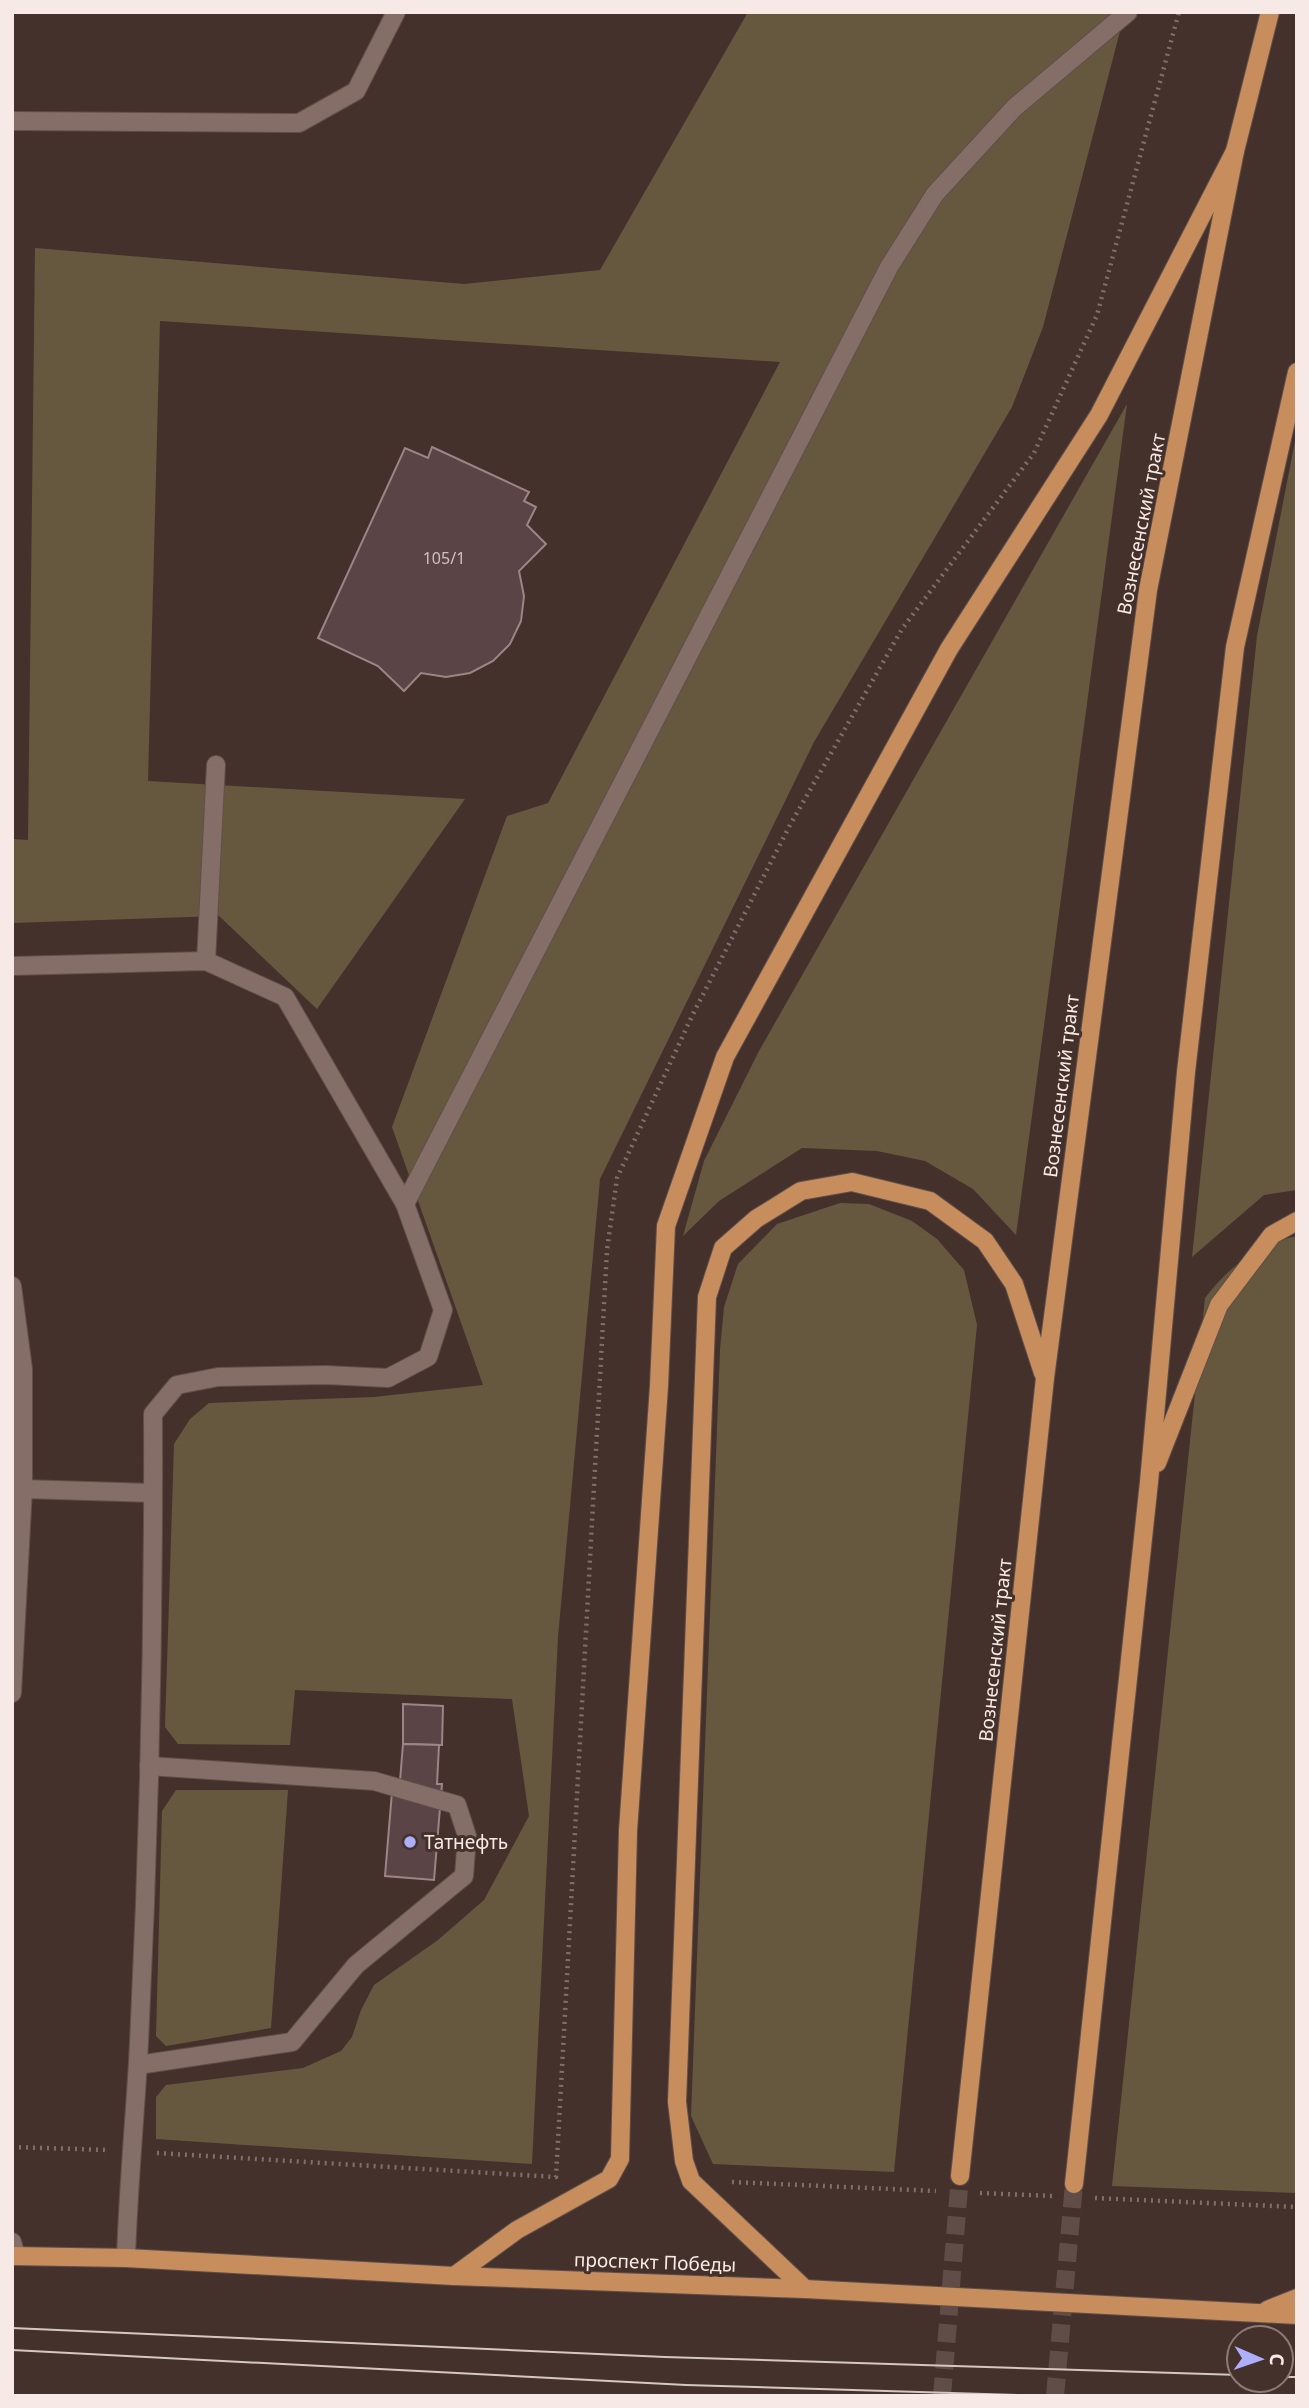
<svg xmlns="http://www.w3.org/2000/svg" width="1309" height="2408" font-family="'Noto Sans',sans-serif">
	<rect width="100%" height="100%" fill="#45312b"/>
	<g fill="#66583f">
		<path d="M748,12H1125L1043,327L1012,407L814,742L600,1179L558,1637L532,2164L156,2139V2097L166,2085L303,2068L341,2051L352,2037L361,2010L374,1985L438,1940L484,1900L529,1816L512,1699L295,1690L290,1745L178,1744L165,1727L174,1444L190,1419L209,1403L374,1397L483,1385L392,1127L507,816L548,803L780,362L160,321L148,781L465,799L317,1009L219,916L12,923V839L28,840L35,248L464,284L600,270Z"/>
		<path d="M1127,404L1016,1235L973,1189L925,1161L877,1151L802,1148L719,1201L683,1236L704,1161L759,1051Z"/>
		<path d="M1297,431V1190L1264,1195L1192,1257L1257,636Z"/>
		<path d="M840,1203L869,1204L912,1221L937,1239L964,1270L977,1325L894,2172L713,2164L691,2116L720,1350L724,1307L738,1264L777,1224Z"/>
		<path d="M1297,1236V2193L1112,2186L1205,1298C1230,1266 1256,1245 1297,1236Z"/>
		<path d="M176,1790H288L271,2028L166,2046L156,2036L162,1811Z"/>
	</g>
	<g fill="#5a4445" stroke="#9e8486" stroke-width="2">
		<path d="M432,447L529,492L524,501L536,507L527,525L546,544L519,571L524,596L521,621L510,644L493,661L470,673L446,677L421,673L404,691L378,666L318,638L405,448L428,458Z"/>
		<path d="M403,1704L443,1706L442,1745L403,1744Z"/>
		<path d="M403,1744L439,1745L437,1784H442L434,1880L385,1876L393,1780L400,1781Z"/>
	</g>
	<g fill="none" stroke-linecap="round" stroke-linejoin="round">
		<g stroke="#604d47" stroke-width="18" stroke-dasharray="18 9" stroke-linecap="butt">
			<path d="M942,2396L960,2176"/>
			<path d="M1055,2396L1074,2184"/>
		</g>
		<g stroke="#604f4a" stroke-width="20">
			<g id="minor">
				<path d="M12,121L299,123L356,91L396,12"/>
				<path d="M206,961L216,765"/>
				<path d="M12,966L206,961L285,997L405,1204L443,1310L428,1357L388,1378L326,1375L218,1377L177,1385L153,1414C154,1630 149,1847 138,2062C134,2128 128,2193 126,2258"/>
				<path d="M405,1204L889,267L935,194L1014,108L1128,12"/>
				<path d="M12,1286L23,1369V1489L12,1693"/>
				<path d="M23,1489L153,1493"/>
				<path d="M138,2065L292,2042L356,1965L464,1876L467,1836L457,1805L374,1781L149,1766"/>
				<path d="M12,2242L16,2256"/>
			</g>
		</g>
		<g stroke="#604f4a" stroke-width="20">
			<g id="major">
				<path d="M1157,1463L1219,1305L1272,1235L1297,1221"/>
				<path d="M960,2176L1045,1378L1148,590L1235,151L1270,12"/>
				<path d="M1074,2184L1149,1482L1186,1072L1235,647L1297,372"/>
				<path d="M12,2256L126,2258L454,2276L805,2289L1297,2315"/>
				<path d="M454,2276L517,2230L609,2179L620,2159L628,1831L659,1386L666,1226L725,1057L949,649L1099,415L1235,151"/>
				<path d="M805,2289L691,2181L684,2161L677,2102L707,1297L723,1248L756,1219L801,1191L852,1182L930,1201L985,1241L1014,1284L1043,1373"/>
				<path d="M1267,2310L1297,2298"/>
			</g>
		</g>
		<g stroke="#816f69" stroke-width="4.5" stroke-dasharray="2 5" stroke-linecap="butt">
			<path d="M12,2147L107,2150"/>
			<path d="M157,2153L556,2177L607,1250L617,1178L692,1016L790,825L902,629L1034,453L1097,315L1179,12"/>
			<path d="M732,2182L936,2191"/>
			<path d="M980,2193L1052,2196"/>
			<path d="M1095,2198L1297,2207"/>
		</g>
		<use href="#minor" stroke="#856e67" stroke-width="18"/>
		<use href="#major" stroke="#c88d5d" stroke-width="18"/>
		<g stroke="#d6c7c3" stroke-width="2">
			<path d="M12,2328L665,2357L1239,2375"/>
			<path d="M12,2350L686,2385L1053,2396"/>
			<path d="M1281,2377H1297"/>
		</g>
	</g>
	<circle fill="#adaffb" stroke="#45312b" stroke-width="2.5" cx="410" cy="1842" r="7"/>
	<g text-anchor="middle" stroke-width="6" stroke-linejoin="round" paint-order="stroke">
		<g font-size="16" fill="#d0c0bd">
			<text x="444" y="564">105/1</text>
		</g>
		<g font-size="19" fill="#f7e9e5" stroke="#45312b">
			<text transform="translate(1141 524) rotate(-79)" y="7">Вознесенский тракт</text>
			<text transform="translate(1061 1086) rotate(-83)" y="7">Вознесенский тракт</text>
			<text transform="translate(995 1650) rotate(-84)" y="7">Вознесенский тракт</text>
			<text transform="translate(655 2262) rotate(2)" y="7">проспект Победы</text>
		</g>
		<g font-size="19" fill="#f7e9e5" stroke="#45312b" text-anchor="start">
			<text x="424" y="1849">Татнефть</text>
		</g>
	</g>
	<rect width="1309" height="2408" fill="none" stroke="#f7e9e5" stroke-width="28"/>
	<g transform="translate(1260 2359) rotate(92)"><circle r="33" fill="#45312b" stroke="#8c7b75" stroke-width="2"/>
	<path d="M0-5L12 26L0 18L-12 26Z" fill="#adaffb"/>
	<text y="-10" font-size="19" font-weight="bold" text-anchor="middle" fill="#f7e9e5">С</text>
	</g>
</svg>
